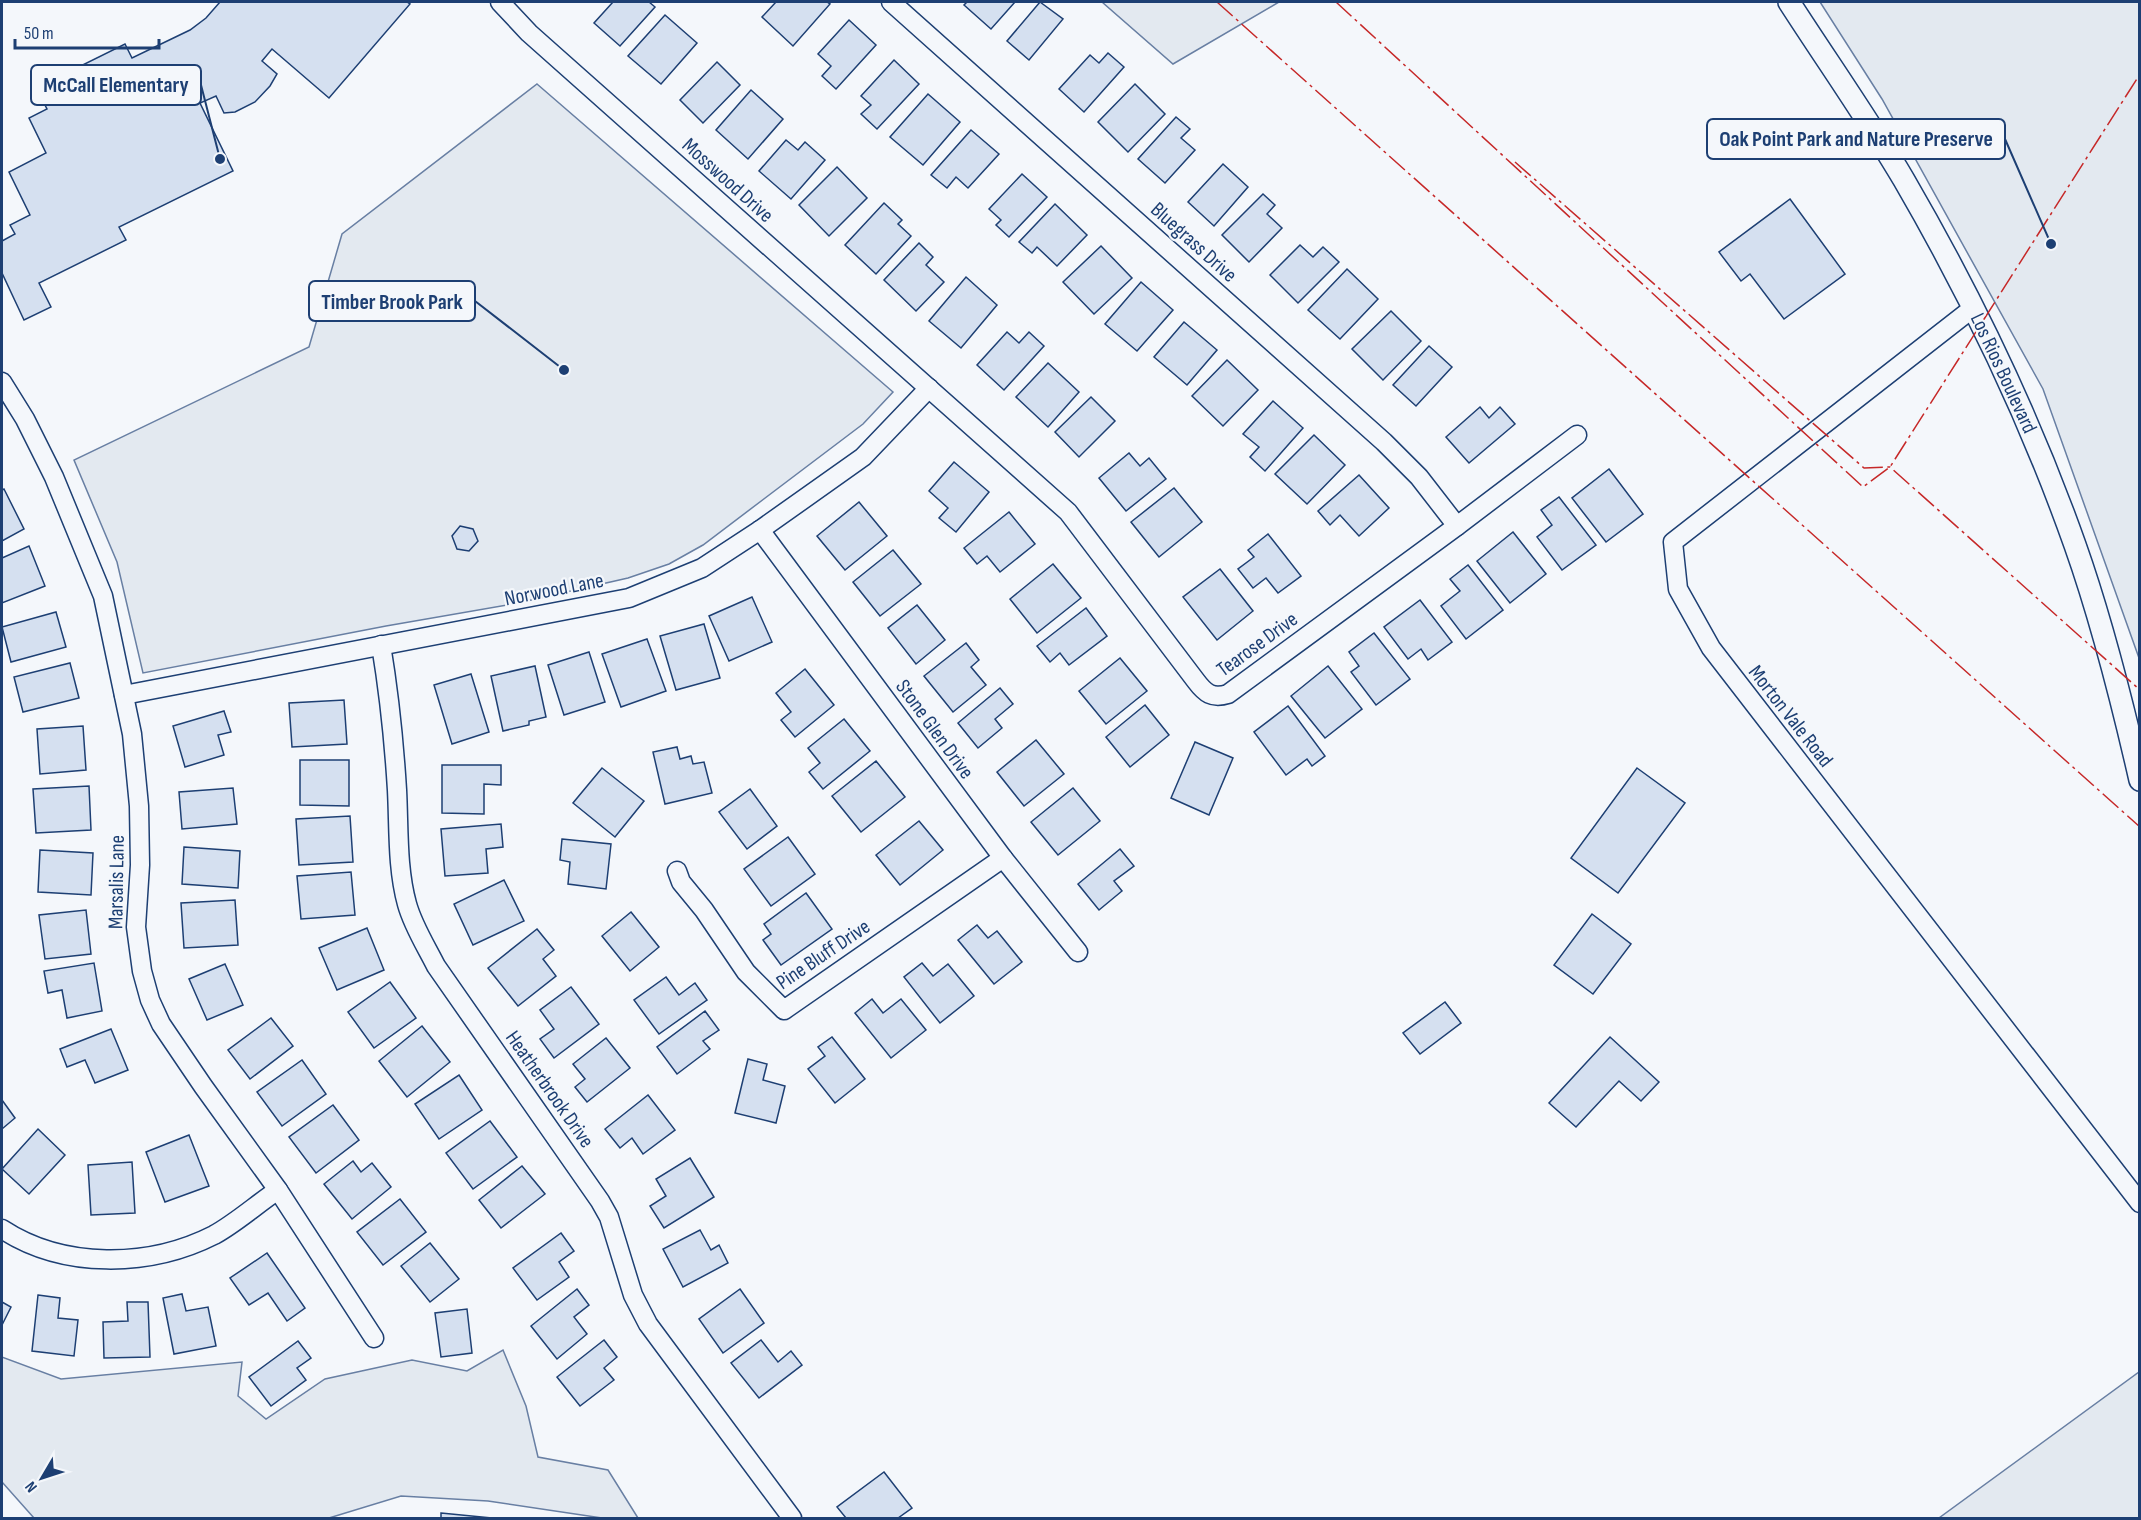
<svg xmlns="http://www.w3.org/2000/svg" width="2141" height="1520" font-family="'Sofia Sans Condensed',sans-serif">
	<rect width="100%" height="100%" fill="#f4f7fb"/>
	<g fill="#e3e9f0" stroke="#687fa3" stroke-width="1.5">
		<path d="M1102,2H1279L1173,64Z"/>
		<path d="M1820,2H2139V658L2043,389L1882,99Z"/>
		<path d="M537,84L893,392L863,424L703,545L669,564L628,578L518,603L386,626L143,673L117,562L74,460L309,347L342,234Z"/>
		<path d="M503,1350L526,1406L538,1457L608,1470L638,1518H602L488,1501L401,1496L329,1518H34L2,1482V1357L61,1379L242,1362L238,1396L266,1419L325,1379L412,1360L467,1371Z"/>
		<path d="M2139,1372V1518H1939Z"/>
	</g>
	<g fill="#d5e0f0" stroke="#1d3f73" stroke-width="1.5">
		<path d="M220,2H407L410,4L329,98L272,49L262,61L277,74L270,86L255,102L235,112L224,113L216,96L200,103L233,171L119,227L126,240L39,283L51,307L24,320L2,273V241L15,234L10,225L30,215L9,172L46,153L29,118L47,109L36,88L125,44L132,58L190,30L206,18Z"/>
		<path d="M613,2H649L655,7L620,46L594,23Z"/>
		<path d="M776,2H827L830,4L793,46L762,17Z"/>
		<path d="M967,2H1015L991,29L964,5Z"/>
		<path d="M1040,2L1063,19L1029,60L1007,41Z"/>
		<path d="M665,15L697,43L661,84L628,56Z"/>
		<path d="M849,20L876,45L836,89L822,76L831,66L818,54Z"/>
		<path d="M1108,53L1124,67L1084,112L1059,89L1090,55L1099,63Z"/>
		<path d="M894,60L919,84L877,129L861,114L871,105L861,96Z"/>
		<path d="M717,62L740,85L703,123L680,100Z"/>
		<path d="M1135,84L1165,114L1128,152L1098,122Z"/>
		<path d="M751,90L783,119L748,159L716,130Z"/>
		<path d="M928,94L960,122L923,165L890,137Z"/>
		<path d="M1176,117L1190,129L1181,138L1195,150L1165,183L1138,159Z"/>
		<path d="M971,130L999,154L968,188L956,177L947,188L931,175Z"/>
		<path d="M786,140L798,150L805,142L825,160L791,199L759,171Z"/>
		<path d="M1223,164L1248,187L1214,226L1188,202Z"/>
		<path d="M837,167L867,198L829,236L799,205Z"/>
		<path d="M1022,174L1047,197L1009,237L996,225L1001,220L989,209Z"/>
		<path d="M1263,194L1275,205L1267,214L1282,228L1249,262L1222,235Z"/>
		<path d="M1790,199L1845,274L1784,319L1750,274L1741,281L1719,252Z"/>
		<path d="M884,203L902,220L898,224L911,236L876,274L845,245Z"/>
		<path d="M1055,204L1087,235L1057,266L1037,247L1032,253L1019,242Z"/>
		<path d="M919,243L933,257L926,265L944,282L916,311L884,280Z"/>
		<path d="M1300,245L1313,257L1323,247L1339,262L1298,303L1270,275Z"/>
		<path d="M1101,246L1132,278L1094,314L1063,282Z"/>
		<path d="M1347,269L1378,299L1340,339L1308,310Z"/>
		<path d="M966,277L997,305L961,348L929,321Z"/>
		<path d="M1141,282L1173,310L1137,351L1105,324Z"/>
		<path d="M1391,311L1421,341L1383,380L1352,349Z"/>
		<path d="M1184,322L1217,350L1187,385L1154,357Z"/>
		<path d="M1007,332L1019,343L1029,332L1044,346L1004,390L977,365Z"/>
		<path d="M1429,346L1452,367L1416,406L1393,385Z"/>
		<path d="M1227,360L1258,390L1223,426L1192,396Z"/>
		<path d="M1048,363L1079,392L1048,427L1016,397Z"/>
		<path d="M1091,397L1115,421L1079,457L1055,432Z"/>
		<path d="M1273,401L1303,428L1265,471L1250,457L1259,447L1243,434Z"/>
		<path d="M1480,407L1489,418L1500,407L1515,424L1469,463L1446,437Z"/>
		<path d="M1314,435L1345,465L1307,504L1275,474Z"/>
		<path d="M1129,453L1140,466L1149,458L1166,479L1126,511L1099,478Z"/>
		<path d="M954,462L989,492L956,532L939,518L948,508L929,491Z"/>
		<path d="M1609,469L1643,514L1606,542L1572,498Z"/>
		<path d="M1359,475L1389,508L1359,536L1340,515L1330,525L1318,511Z"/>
		<path d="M1174,488L1202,522L1159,557L1131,522Z"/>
		<path d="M4,489L24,529L2,541V490Z"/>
		<path d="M1559,497L1596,545L1562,570L1537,537L1552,525L1541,510Z"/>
		<path d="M859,502L887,536L845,570L817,536Z"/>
		<path d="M1009,512L1035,544L1000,572L987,556L977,564L964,548Z"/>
		<path d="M460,526L473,529L478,541L469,551L457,549L452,536Z"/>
		<path d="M1513,532L1546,574L1510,603L1477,561Z"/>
		<path d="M1268,534L1301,576L1278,593L1266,578L1253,588L1238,569L1254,557L1248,550Z"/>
		<path d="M29,546L45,586L2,603V558Z"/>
		<path d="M893,550L921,584L880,616L853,582Z"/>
		<path d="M1053,564L1081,598L1037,633L1010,599Z"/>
		<path d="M1468,565L1503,610L1466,639L1441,606L1460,591L1450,579Z"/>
		<path d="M1220,569L1253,611L1217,640L1183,597Z"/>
		<path d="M752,597L772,642L729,661L709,616Z"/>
		<path d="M1420,600L1452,642L1428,660L1421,649L1408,659L1384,627Z"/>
		<path d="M917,605L945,640L916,664L888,628Z"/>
		<path d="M1086,608L1107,636L1069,665L1060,653L1050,662L1037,646Z"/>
		<path d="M56,612L66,647L11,662L2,627Z"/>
		<path d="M704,624L720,678L676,690L660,636Z"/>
		<path d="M1374,633L1410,679L1376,705L1351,672L1359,666L1349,652Z"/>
		<path d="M647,639L666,691L621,707L602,654Z"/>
		<path d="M966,643L979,660L971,667L986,685L953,712L924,676Z"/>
		<path d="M589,652L605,702L564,715L548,665Z"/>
		<path d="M1120,658L1147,691L1106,724L1079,691Z"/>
		<path d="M70,663L79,698L23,712L14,677Z"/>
		<path d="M535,666L546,717L529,721V725L503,731L491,676Z"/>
		<path d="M1328,666L1362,709L1325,738L1291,696Z"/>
		<path d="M805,669L834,705L795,737L781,720L791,712L776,693Z"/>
		<path d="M471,674L489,732L452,744L434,685Z"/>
		<path d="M1000,688L1013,704L995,719L1002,728L978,748L958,723Z"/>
		<path d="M344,700L347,744L292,747L289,703Z"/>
		<path d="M1145,705L1169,735L1130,767L1106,737Z"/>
		<path d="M1288,706L1325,756L1312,766L1307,759L1286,775L1254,732Z"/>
		<path d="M224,711L231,732L218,735L224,755L185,767L173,726Z"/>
		<path d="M844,719L870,751L823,789L809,772L820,763L808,748Z"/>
		<path d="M83,726L86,770L40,774L37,729Z"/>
		<path d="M1036,740L1064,774L1024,806L997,772Z"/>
		<path d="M1195,742L1233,758L1209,815L1171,798Z"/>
		<path d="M677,747L680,759L691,756L693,764L704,762L712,793L665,804L653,752Z"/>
		<path d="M300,760H349V806L300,805Z"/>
		<path d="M876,761L905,797L861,832L832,796Z"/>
		<path d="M442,765H501V785L484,784V814L442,813Z"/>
		<path d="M602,768L644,801L615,837L573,803Z"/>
		<path d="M1637,768L1685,803L1618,893L1571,858Z"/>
		<path d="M89,786L91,830L36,833L33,789Z"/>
		<path d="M233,788L237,824L182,829L179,792Z"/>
		<path d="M1073,788L1100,821L1058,855L1031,822Z"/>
		<path d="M750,789L777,826L747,849L719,812Z"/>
		<path d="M350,816L353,862L299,865L296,819Z"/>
		<path d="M919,821L943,850L900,885L876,855Z"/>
		<path d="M501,824L503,847L486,849L488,873L445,876L441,829Z"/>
		<path d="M788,837L815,874L771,906L744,869Z"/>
		<path d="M562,839L611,844L606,889L568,884L570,862L560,860Z"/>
		<path d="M184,847L240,851L238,888L182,884Z"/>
		<path d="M1120,849L1134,866L1114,881L1122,891L1099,910L1078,884Z"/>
		<path d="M40,850L93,853L91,895L38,892Z"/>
		<path d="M351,872L355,915L301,919L297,876Z"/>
		<path d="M504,880L524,921L473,945L454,904Z"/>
		<path d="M806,893L832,929L781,965L763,940L771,934L764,924Z"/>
		<path d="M235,900L238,945L184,948L181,903Z"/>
		<path d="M86,910L91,954L45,959L39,915Z"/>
		<path d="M631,912L659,947L630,971L602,936Z"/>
		<path d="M1592,914L1631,944L1593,994L1554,965Z"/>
		<path d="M977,925L988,938L997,931L1022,962L994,984L958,940Z"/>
		<path d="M367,928L384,970L337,990L319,948Z"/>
		<path d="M537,929L554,950L543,959L556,976L518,1006L488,968Z"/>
		<path d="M94,963L102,1011L67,1018L62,990L48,993L44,971Z"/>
		<path d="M922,963L933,976L948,964L974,996L940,1023L904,977Z"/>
		<path d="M225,964L243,1005L207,1020L189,979Z"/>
		<path d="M666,977L679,995L695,983L707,1000L659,1034L634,1000Z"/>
		<path d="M390,982L416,1018L374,1048L348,1012Z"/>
		<path d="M571,987L599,1024L554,1058L540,1039L554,1029L540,1010Z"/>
		<path d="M872,999L883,1013L901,999L926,1030L891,1058L855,1013Z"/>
		<path d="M1445,1002L1461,1023L1420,1054L1403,1033Z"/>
		<path d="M705,1011L719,1030L703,1041L710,1049L677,1074L657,1047Z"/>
		<path d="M271,1018L293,1046L250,1079L228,1050Z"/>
		<path d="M422,1026L450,1062L407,1097L379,1061Z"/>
		<path d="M111,1029L128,1070L95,1083L85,1060L67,1067L60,1049Z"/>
		<path d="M832,1037L865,1079L835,1103L808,1069L825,1056L818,1047Z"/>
		<path d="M1610,1037L1659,1082L1641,1101L1619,1081L1576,1127L1549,1103Z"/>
		<path d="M606,1038L630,1068L587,1102L575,1087L585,1079L573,1064Z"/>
		<path d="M748,1059L767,1064L763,1080L785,1086L776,1123L735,1113Z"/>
		<path d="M302,1060L326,1094L282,1126L257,1092Z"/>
		<path d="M459,1075L482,1110L439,1139L415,1104Z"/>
		<path d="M648,1095L675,1130L643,1154L632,1138L620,1148L605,1129Z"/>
		<path d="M2,1100L15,1118L2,1129Z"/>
		<path d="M333,1105L359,1140L316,1173L289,1137Z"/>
		<path d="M490,1121L517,1157L473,1189L446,1153Z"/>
		<path d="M38,1129L65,1155L29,1194L2,1169Z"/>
		<path d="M189,1135L209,1186L165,1202L146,1152Z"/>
		<path d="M690,1158L714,1197L664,1228L650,1206L666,1196L656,1179Z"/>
		<path d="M353,1161L361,1172L372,1163L391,1187L352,1219L324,1184Z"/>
		<path d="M132,1162L135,1213L91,1215L88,1165Z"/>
		<path d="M522,1166L545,1194L501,1228L479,1200Z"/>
		<path d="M400,1199L426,1232L383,1265L357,1232Z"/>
		<path d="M700,1230L711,1250L719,1245L728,1263L683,1287L663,1249Z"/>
		<path d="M561,1233L574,1251L559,1262L569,1277L537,1300L513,1268Z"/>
		<path d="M430,1243L459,1279L430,1302L401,1266Z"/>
		<path d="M267,1253L305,1308L287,1321L268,1293L249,1305L230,1278Z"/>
		<path d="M577,1289L589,1305L574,1317L587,1334L557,1359L531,1326Z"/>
		<path d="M740,1289L764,1323L723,1353L699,1319Z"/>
		<path d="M182,1294L186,1311L208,1307L216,1346L174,1354L163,1298Z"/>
		<path d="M38,1295L60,1298L58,1318L78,1320L74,1356L32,1351Z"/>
		<path d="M2,1302L11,1307L2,1325Z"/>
		<path d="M127,1302H148L150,1357L104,1358L103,1322L128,1321Z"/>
		<path d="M467,1309L472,1353L441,1357L435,1313Z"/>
		<path d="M604,1340L617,1357L604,1368L614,1380L580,1406L557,1377Z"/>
		<path d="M761,1340L778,1362L791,1351L802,1365L759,1398L731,1363Z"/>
		<path d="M298,1341L311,1358L297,1368L306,1380L271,1406L249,1377Z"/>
		<path d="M884,1472L912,1508L898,1518H846L837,1507Z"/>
		<path d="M441,1513L492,1518H441Z"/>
	</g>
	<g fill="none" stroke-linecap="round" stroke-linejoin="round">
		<g stroke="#1d3f73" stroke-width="21">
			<g id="minor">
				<path d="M500,2L529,33L1068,512L1196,681C1205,693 1212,699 1228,694L1457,526L1577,435"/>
				<path d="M891,2L1384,442L1419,477L1457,526"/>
				<path d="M1973,308L1673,542L1678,589L1711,648L2140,1203"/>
				<path d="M2,382L25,419L54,477L103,596L132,734L139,806L140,865L136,927L142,971L150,1000L161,1024L203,1086L278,1190L374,1338"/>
				<path d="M760,530L1003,858L1078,952"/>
				<path d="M381,645C389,693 394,741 397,790C399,828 397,868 407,904C413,926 426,946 436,966L600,1201L609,1217L633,1295L648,1324L792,1518"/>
				<path d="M124,695L629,598L702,568L760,530L863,457L929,388"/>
				<path d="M677,871L681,882L704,910L746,972L784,1010L1003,858"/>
				<path d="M2,1229C63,1269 149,1268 214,1235C236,1223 257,1204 278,1190"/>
			</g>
		</g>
		<g stroke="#1d3f73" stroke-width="24">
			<path id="tertiary" d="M1789,2C1827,61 1868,119 1904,180C1972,297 2030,418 2075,545C2102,621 2122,701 2140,780"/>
		</g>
		<use href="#minor" stroke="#f4f7fb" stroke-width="18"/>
		<use href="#tertiary" stroke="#f4f7fb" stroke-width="21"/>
		<g stroke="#c62828" stroke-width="1.5" stroke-dasharray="21 4.5 3 4.5" stroke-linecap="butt">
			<path d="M1217,2L2140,827"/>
			<path d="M1336,2L1863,487L1890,467L2140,74"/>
			<path d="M1515,162L1864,468L1890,467L2140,690"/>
		</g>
	</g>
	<g text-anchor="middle" stroke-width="4.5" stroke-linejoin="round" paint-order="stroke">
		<g font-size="21" fill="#1d3f73" stroke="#f4f7fb">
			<text transform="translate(728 180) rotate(42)" y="7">Mosswood Drive</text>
			<text transform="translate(1194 242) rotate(42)" y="7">Bluegrass Drive</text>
			<text transform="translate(2004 373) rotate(65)" y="7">Los Rios Boulevard</text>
			<text transform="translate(554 589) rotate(-11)" y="7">Norwood Lane</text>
			<text transform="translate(1257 644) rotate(-36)" y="7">Tearose Drive</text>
			<text transform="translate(1791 716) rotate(52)" y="7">Morton Vale Road</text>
			<text transform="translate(935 729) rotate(54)" y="7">Stone Glen Drive</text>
			<text transform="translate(116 882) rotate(-89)" y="7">Marsalis Lane</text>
			<text transform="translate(823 954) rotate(-34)" y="7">Pine Bluff Drive</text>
			<text transform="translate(550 1089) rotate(55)" y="7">Heatherbrook Drive</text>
		</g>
	</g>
	<path fill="none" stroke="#1d3f73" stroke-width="2" d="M220 159L201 85M2051 244L2005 139M564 370L475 301"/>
	<g fill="#1d3f73" stroke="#f4f7fb" stroke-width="2">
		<circle cx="220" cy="159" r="6"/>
		<circle cx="2051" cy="244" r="6"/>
		<circle cx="564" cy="370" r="6"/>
	</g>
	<g fill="#f4f7fb" stroke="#1d3f73" stroke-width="2">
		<rect x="31" y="65" width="170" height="40" rx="6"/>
		<rect x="1707" y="119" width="298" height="40" rx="6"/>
		<rect x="309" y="281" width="166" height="40" rx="6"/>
	</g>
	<g font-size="22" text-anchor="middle" font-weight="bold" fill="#1d3f73">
		<text x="116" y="92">McCall Elementary</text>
		<text x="1856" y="146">Oak Point Park and Nature Preserve</text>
		<text x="392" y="309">Timber Brook Park</text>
	</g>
	<rect width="2141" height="1520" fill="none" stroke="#1d3f73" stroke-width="6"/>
	<g transform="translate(42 1478) rotate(231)" stroke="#f4f7fb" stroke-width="4.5" paint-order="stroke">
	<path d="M0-4.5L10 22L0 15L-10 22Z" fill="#1d3f73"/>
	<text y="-9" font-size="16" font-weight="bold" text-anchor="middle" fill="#1d3f73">N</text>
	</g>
	<path d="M15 39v9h144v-9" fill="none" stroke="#1d3f73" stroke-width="3"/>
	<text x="24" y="39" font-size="18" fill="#1d3f73" stroke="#f4f7fb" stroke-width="4.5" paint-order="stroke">50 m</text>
</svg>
